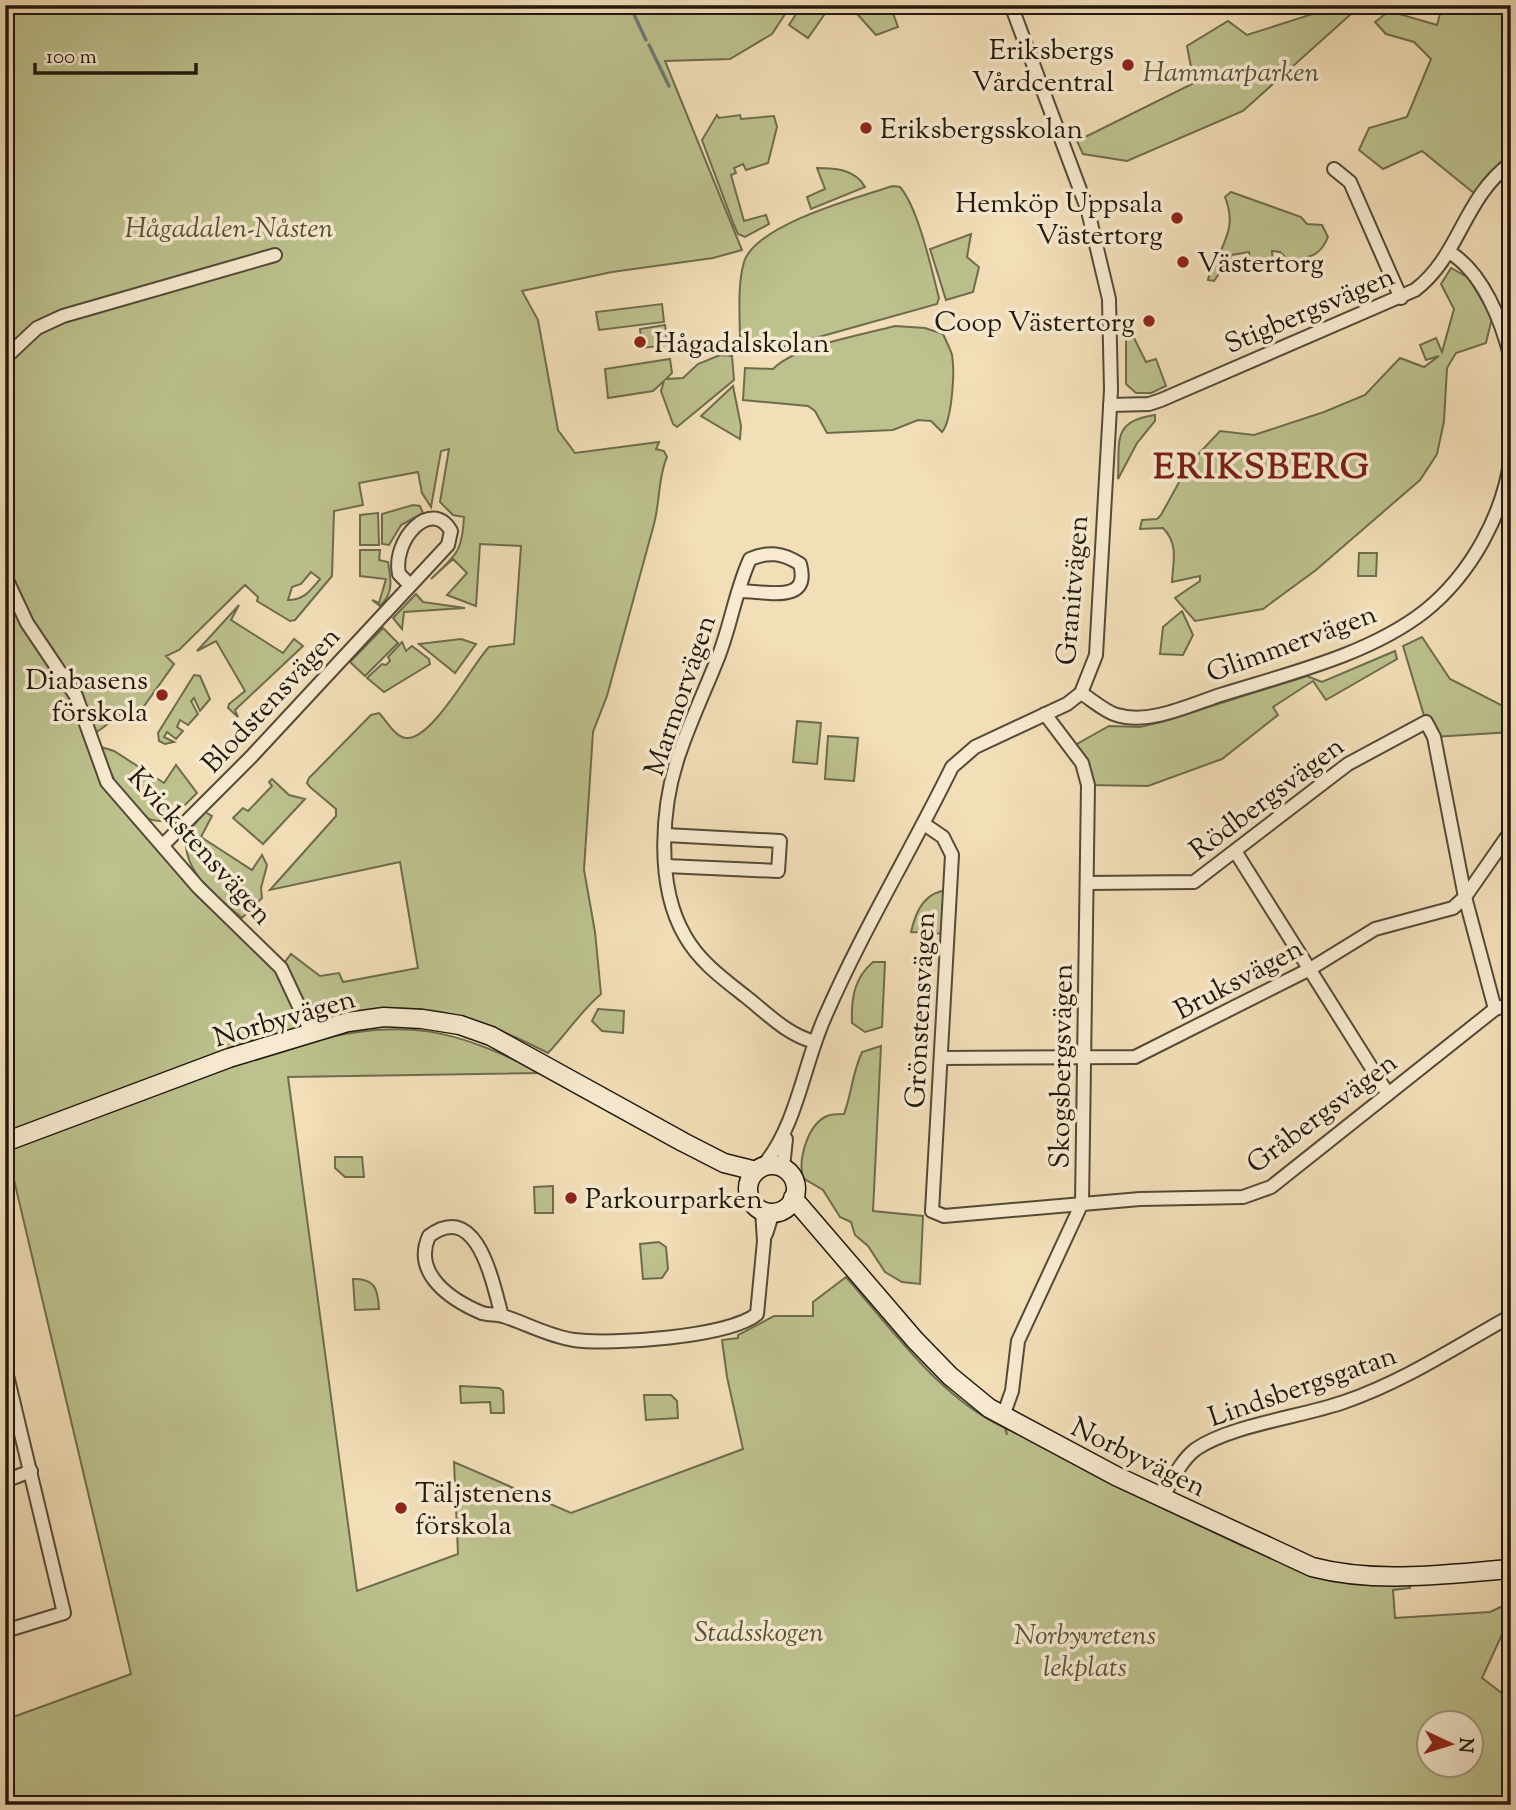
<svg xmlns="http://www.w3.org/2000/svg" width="1516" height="1810" font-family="'Sorts Mill Goudy',serif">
	<rect width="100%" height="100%" fill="#f2deb7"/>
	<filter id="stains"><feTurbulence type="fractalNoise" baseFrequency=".00286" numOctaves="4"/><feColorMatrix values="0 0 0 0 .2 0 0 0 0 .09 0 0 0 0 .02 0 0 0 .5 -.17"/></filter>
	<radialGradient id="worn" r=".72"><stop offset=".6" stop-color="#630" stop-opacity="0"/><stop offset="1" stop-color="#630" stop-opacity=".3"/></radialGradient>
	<g fill="#bcc18d" stroke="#6e6c4d" stroke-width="2" fill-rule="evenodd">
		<path d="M5,5H791L772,34L730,59L665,61L742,250L713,258L612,272L522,291L538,320L558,430L575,453L659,442L656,449L664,451L667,457C658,477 660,502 654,524L607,696L593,732L584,870L595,932L601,994C580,1012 567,1033 548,1053C459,1008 413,996 315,1022L291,987L309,1042C408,1017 453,1029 542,1073L288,1077L357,1591L458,1554L454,1462L571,1513L743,1449L727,1377L722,1340L738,1338V1335L774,1316H813V1302L846,1277C892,1329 940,1398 1005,1428L1007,1435L1006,1428L1113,1485L1243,1546L1276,1558L1408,1583L1410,1588L1393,1590L1395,1618L1490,1612L1503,1606L1511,1596V1615L1482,1678L1511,1700V1805H5V1720L131,1674L5,1142ZM449,449L440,502L453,515L464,517C462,554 456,554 431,579L453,559L467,573L447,595L476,606L480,544L521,546L514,644L489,647C473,663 432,741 406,738C395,737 386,720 379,713L371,715L309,778L307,783L310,787L336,809V816L270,890L400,862L418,968L343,982L339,973L320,976L291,954L281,967L107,782L90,737L127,710L137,716L174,664L166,656L179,650L245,585L258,597L257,601L290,621L295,620L332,576L334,511L363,505L359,483L418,472L422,493L431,507L441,451ZM311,572L320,579C310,591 304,600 288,600L292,587L301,584ZM1428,1722H1470V1764H1428Z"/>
		<path d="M802,5H831L808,38L789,25Z"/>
		<path d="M849,5H890L898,27L876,35Z"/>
		<path d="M1325,5H1361L1243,111L1127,161L1083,154L1077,141L1194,83L1187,46L1228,21L1247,35L1319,12Z"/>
		<path d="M1421,5H1511V163L1475,194L1422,151L1383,169L1359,150L1369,128L1407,117L1431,59L1414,42L1386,34L1375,22L1389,11L1437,25L1440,14Z"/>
		<path d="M717,115L719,118L740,115L741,119L774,116L777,127L768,163L746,170L743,164L734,168L736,173L731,175L744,221L766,215L769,224L745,237L738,234L734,225L702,140Z"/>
		<path d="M817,168C835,168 855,169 865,187L811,209L807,197L825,189Z"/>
		<path d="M893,186L900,187C918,207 932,271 939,298L937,304L758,354L744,350L740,342C740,316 737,287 744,262C755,225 858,197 893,186Z"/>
		<path d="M1231,192L1301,217L1307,224L1322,225L1328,237C1320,257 1309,257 1289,261L1280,252L1272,251L1273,265L1259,272L1250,267L1249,252L1232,255L1214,281L1208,280L1212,263L1215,264C1226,238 1236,225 1225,197Z"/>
		<path d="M971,234L967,257L979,267L973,292L946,300L930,249Z"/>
		<path d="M1451,268L1469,278L1492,318L1486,343L1456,353L1447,368L1444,421L1437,454L1420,480L1316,570L1263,609L1195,621L1175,598L1200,581V576L1172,582C1173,562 1179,544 1163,528L1140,529L1142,520L1157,519L1161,515L1189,464L1220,431L1254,435L1324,412L1365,395L1400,358L1424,367L1439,356L1426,360L1420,345L1436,338L1442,352L1454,309L1441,284Z"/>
		<path d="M662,304L664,322L599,330L596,312Z"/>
		<path d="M665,325L668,345L642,348L640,329Z"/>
		<path d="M895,326L925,328L943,334C946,341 950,348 952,355C955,371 952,421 942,432L931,421L918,420L893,430L827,433L815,411L808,406L743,400L745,368L773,369C795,346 862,335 895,326Z"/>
		<path d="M1132,334L1146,362L1156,359L1166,386L1151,393H1136L1126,384V338Z"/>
		<path d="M720,355L732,356L734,380L677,427L673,424L661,391L664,381L653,391L608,398L605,369L670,359L672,373L666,379L683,378L698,364Z"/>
		<path d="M733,386L741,426L740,439L701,416Z"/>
		<path d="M1155,415V421L1137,443L1118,479C1120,442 1111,421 1155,415Z"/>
		<path d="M413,505L420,506L423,513L401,525L389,545L382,544V514Z"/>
		<path d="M378,513L379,545H360V515Z"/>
		<path d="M360,550H380L379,560L388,562C391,580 394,593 380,606L372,600L379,603L386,579L360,576Z"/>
		<path d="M1359,553H1377L1376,576H1358Z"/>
		<path d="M416,594L423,602L465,608L404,612L402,629L393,618Z"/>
		<path d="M239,605L231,620L283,653L294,639L303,646L235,710L238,717L228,708L229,704L245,691L216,641L197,651Z"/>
		<path d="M1182,611L1193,635L1183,655L1160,654L1163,627Z"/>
		<path d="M383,628L398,643L365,676L350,662Z"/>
		<path d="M1422,637L1450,679L1511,710V732L1434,737L1426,722L1403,646Z"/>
		<path d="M461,639L476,644L455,673L419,644Z"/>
		<path d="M402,642L406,651L412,646L429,659L430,664L384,692L367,678L382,664L386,665L390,661L388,657Z"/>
		<path d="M1395,651L1397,659L1326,700L1313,681L1273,707L1278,715L1222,759L1148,786L1088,785L1070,748L1109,726L1140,727L1161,722L1307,676L1322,682Z"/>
		<path d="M194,675L200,676L210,699L200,711L194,698L191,701L198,714L188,725L180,720L177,727L183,731L176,739L167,732L164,737L174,742L165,744L159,741L158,733Z"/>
		<path d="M797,721L821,723L817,764L793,762Z"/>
		<path d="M828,736L858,738L854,781L825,779Z"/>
		<path d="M101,747L114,751L164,783L176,765L197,793L170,820C130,829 111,776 101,747Z"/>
		<path d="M272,779L289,795L305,799L263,844L233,818L243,808L248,811L272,786L269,782Z"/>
		<path d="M205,812L212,816L201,837L252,870L262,855L267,865L261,888L262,898L242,918C216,896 179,870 187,833Z"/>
		<path d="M950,890L947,934L911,932C916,910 925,891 950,890Z"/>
		<path d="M873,962H885L882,1027L865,1032L852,1023C851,999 854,978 873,962Z"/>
		<path d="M598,1009L624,1011L623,1033L602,1031L592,1021Z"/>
		<path d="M881,1046L873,1211L923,1216L920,1284L902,1282L885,1272L868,1246L855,1235L851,1222L840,1217L823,1190L803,1178C798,1160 807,1125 827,1116C831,1114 839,1114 844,1114C852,1092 852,1074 862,1052Z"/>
		<path d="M335,1157H362L364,1177H345L335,1168Z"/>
		<path d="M553,1186V1213H535L534,1187Z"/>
		<path d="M659,1242L666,1247L668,1269L662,1278L643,1279L640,1244Z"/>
		<path d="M353,1279C375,1278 378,1289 379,1309L355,1310Z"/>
		<path d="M460,1386L499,1388L503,1391L504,1413H491L490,1402L461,1403Z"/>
		<path d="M644,1395H671L677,1401L678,1418L646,1420Z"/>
	</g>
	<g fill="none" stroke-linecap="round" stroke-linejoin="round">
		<g stroke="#6d7975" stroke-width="3.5">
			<path d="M631,8L646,40"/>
			<path d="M649,45L669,86"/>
		</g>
		<g stroke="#544a38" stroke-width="16">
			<g id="street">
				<path d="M1334,169L1350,182L1401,298"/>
				<path d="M1449,252C1483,272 1502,322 1511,359"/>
				<path d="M5,358L37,328L63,316L275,255"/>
				<path d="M1110,405L1149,404L1161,400L1415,290C1460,256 1463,198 1511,163"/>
				<path d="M5,576L27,623L76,696L107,782L198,887L281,968L311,1032"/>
				<path d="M739,591C766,591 811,605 800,564C783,553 769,551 750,559C736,589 731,624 719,655C707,686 692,717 681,749C661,803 655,885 685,936C699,961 722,978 745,996C767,1013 787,1035 815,1042"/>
				<path d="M1081,693C1091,699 1105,712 1117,715C1149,725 1190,705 1220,695C1287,674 1369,655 1425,611C1471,574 1504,514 1511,456"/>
				<path d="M924,824L943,837L952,855L932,1211L944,1216L1140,1199L1243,1197L1271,1187L1495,1009L1511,1004"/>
				<path d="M666,835L780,841L778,871L666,866"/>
				<path d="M163,845L251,757L448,545L451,531C431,497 392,540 399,574L409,584"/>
				<path d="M1235,851L1388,1094"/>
				<path d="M1087,883L1194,882L1348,764L1426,722L1434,737L1465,897L1495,1009"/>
				<path d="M941,1058L1135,1057L1310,969L1375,929L1453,908L1465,897L1511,831"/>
				<path d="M763,1166C797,1125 803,1067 824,1019C861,933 911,851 952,767L975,747L1067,704L1081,693L1096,655L1111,390L1109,299L1088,211L1011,5"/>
				<path d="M783,1167L786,1139"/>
				<path d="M766,1234L773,1212"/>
				<path d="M502,1316C493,1285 478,1199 429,1236C412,1274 451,1300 482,1313C489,1315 497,1314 503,1316C528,1324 548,1336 574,1340C612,1345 729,1337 757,1314L764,1241L762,1210"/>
				<path d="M5,1367L64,1613L5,1631"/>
				<path d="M1003,1416L1012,1391L1018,1341L1082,1203L1088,785L1082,763L1045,714"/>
				<path d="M5,1481L31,1471"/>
				<path d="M1163,1497C1172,1481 1180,1461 1196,1449C1231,1425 1301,1417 1344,1402C1405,1381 1455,1347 1511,1316"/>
			</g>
		</g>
		<g stroke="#20180d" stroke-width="21">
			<g id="secondary">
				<path d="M5,1142L229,1058L348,1022L384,1017L422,1019L460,1025L491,1036L683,1142L724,1163L756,1171"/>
				<circle cx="772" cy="1189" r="24"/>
				<path d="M793,1198L915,1340L950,1376L989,1408L1116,1476L1312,1567C1377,1584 1444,1574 1511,1569"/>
			</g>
		</g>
		<use href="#street" stroke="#f7ead0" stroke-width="12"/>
		<use href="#secondary" stroke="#f7ead0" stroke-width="18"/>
	</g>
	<g fill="#8f2418" stroke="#f7ead0" stroke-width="2.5">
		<circle cx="1128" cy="65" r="7"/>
		<circle cx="866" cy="128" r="7"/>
		<circle cx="1177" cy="218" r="7"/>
		<circle cx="1183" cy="262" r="7"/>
		<circle cx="1149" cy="321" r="7"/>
		<circle cx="640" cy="342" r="7"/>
		<circle cx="162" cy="695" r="7"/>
		<circle cx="571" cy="1198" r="7"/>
		<circle cx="401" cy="1508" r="7"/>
	</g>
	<g text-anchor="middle" stroke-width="7" stroke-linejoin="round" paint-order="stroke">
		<g font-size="28" fill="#20180d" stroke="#f7ead0" text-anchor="start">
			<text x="1114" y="59" text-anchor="end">Eriksbergs<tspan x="1114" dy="32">Vårdcentral</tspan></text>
			<text x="880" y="138">Eriksbergsskolan</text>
			<text x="1163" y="212" text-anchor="end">Hemköp Uppsala<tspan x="1163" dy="32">Västertorg</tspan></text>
			<text x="1197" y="272">Västertorg</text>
			<text x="1135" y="331" text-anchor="end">Coop Västertorg</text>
			<text x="654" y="352">Hågadalskolan</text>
			<text x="148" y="689" text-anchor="end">Diabasens<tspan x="148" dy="32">förskola</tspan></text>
			<text x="585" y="1208">Parkourparken</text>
			<text x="415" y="1502">Täljstenens<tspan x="415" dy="32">förskola</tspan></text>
		</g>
		<g font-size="28" font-style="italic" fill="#57533a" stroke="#f7ead0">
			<text x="1231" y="81">Hammarparken</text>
			<text x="229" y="237">Hågadalen-Nåsten</text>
			<text x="759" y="1641">Stadsskogen</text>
			<text x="1085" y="1644">Norbyvretens<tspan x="1085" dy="32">lekplats</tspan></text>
		</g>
		<g font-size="28" fill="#20180d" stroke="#f7ead0">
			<text transform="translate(1309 309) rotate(-23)" y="10">Stigbergsvägen</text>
			<text transform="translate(1071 590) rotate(-85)" y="10">Granitvägen</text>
			<text transform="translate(1291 642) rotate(-20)" y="10">Glimmervägen</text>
			<text transform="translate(679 695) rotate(-71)" y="10">Marmorvägen</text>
			<text transform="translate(270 699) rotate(-47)" y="10">Blodstensvägen</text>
			<text transform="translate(1266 797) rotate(-37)" y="10">Rödbergsvägen</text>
			<text transform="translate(201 845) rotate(48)" y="10">Kvickstensvägen</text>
			<text transform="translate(1238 978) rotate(-28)" y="10">Bruksvägen</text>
			<text transform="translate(919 1010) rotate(-87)" y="10">Grönstensvägen</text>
			<text transform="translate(284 1017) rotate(-16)" y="10">Norbyvägen</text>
			<text transform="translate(1060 1066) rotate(-89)" y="10">Skogsbergsvägen</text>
			<text transform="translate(1321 1112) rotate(-37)" y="10">Gråbergsvägen</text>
			<text transform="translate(1302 1385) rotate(-19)" y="10">Lindsbergsgatan</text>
			<text transform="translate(1139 1456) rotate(26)" y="10">Norbyvägen</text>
		</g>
		<g font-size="35" font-weight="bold" letter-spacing="2" fill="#7a1f14" stroke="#f7ead0">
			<text x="1262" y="478">ERIKSBERG</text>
		</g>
	</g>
	<rect width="1516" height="1810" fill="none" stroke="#f2deb7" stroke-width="28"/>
	<rect x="7" y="7" width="1502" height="1796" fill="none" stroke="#20180d" stroke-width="3.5"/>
	<rect x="14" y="14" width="1488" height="1782" fill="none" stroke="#20180d" stroke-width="2"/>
	<g transform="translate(1450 1744) rotate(94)"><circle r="33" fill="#f7ead0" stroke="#a19682" stroke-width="2"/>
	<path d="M0-5L12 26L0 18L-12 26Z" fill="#8f2418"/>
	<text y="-10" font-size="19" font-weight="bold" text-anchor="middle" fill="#20180d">N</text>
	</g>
	<path d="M35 63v10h161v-10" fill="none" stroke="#20180d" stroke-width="3.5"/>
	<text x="46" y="63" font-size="21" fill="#20180d" stroke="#f7ead0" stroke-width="5" paint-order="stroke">100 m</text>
	<rect width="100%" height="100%" filter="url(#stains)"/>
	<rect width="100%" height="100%" fill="url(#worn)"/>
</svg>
